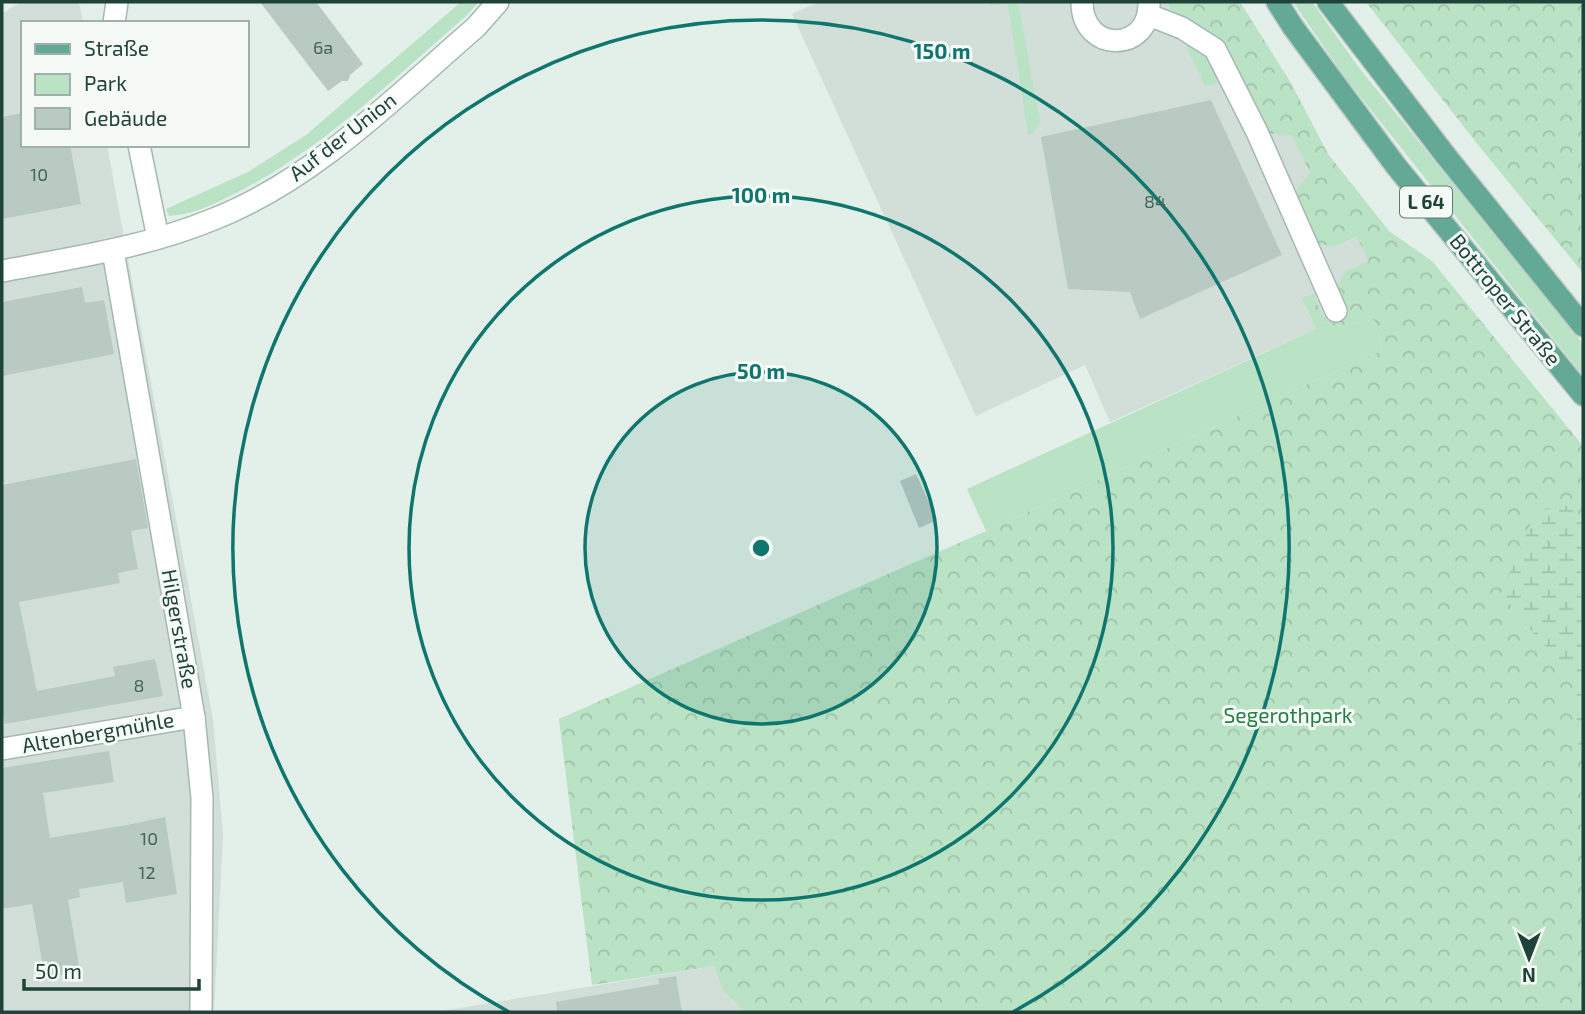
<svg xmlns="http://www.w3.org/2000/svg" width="1585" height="1014" font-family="'Exo 2',sans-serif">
	<defs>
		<pattern id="forest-crowns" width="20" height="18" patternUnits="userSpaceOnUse" patternTransform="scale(1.75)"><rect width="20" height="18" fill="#bae2c4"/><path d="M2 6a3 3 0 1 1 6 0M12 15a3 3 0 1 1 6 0" fill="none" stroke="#a0c3a9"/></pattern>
		<pattern id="wetland-marsh" width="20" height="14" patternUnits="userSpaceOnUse" patternTransform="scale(1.75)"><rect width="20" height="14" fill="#bae2c4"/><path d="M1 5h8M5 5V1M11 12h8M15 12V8" fill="none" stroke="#a0c3a9"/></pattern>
	</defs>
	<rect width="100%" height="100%" fill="#e3efe9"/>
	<g fill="#d1dfd8">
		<path d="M20,2H79L83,23H23V145H107L213,719L223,835L214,1012H2V14Z"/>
		<path d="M819,2H1167L1174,16L1291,135L1310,173L1316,247L1323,244L1332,247L1358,237L1370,261L1345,312L1323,317L1301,299L1316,329L1110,422L1085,365L976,416L792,14Z"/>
		<path d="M714,966L723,991L746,1012H436Z"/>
	</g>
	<g fill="#bae2c4">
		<path d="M461,2H479L466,16C392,80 322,150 234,194C209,206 197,213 169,216L166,209L248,172L306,135Z"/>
		<path d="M989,2H1018L1040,122L1032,134H1028L1008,4L989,6Z"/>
		<path d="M1293,2H1312L1360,69L1583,344V376L1347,80Z"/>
		<path d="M1183,40L1206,49L1226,81L1205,86Z"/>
		<path d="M1374,320L1383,350L986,531L967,489L1316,329Z"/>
	</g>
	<g fill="url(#forest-crowns)">
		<path d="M1167,2H1240L1291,83L1328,154L1389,231L1432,261L1583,446V1012H746L723,991L714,966L592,985L559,719L986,531L1383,350L1374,320L1316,329L1301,298L1314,294L1323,317L1345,312L1337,289L1344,272L1369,261L1357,237L1332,247L1323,244L1316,247L1292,196L1310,173L1291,135L1265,133L1228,53L1174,16Z"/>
		<path d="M1366,2H1583V273L1479,146Z"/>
	</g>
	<path fill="url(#wetland-marsh)" d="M1570,505L1583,518V748L1579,746L1572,672L1539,640L1501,593L1536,512Z"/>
	<g fill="#b8cac2">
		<path d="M260,2H316L363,64L350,75L348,81H342L328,91Z"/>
		<path d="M1211,100L1282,255L1140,319L1130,292L1068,289L1041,137Z"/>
		<path d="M23,113V145H70L81,204L2,219V117Z"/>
		<path d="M82,287L85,303L104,300L114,354L2,376V302Z"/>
		<path d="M136,459L148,528L131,531L138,569L118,573L120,583L19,602L37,691L115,676L113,667L155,659L163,696L5,724L2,709V485Z"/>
		<path d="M916,474L937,520L919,528L900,481Z"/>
		<path d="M109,751L114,782L43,793L50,838L127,825L165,817L177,894L126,903L123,882L79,889L80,897L68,900L80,972L45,978L32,904L2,909V768Z"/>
		<path d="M676,976L682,1012H557L556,1002L659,984L658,979Z"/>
	</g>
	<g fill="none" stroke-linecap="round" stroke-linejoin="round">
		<g stroke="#a5b8b1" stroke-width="24">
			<g id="minor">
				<path d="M1082,2C1082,54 1151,53 1149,2"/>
				<path d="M1149,15L1182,28L1215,49L1257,132L1336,311"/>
				<path d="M114,23L117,2"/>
				<path d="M139,145L158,238"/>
				<path d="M113,251L194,717L202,798L201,1012"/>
				<path d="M2,271C73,258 146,247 214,219C315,179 395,97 476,27L498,2"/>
				<path d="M2,749L194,717"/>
			</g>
		</g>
		<g stroke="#c1cac8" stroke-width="24">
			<g id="major">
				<path d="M1277,2L1293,27L1396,166L1583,395"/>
				<path d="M1328,2L1446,156L1583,326"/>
			</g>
		</g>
		<use href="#minor" stroke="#fff" stroke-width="21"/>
		<use href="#major" stroke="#63a995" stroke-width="21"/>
	</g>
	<circle cx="761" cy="548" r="176" fill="#0f766e" fill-opacity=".12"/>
	<g fill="none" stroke="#0f766e" stroke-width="3.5">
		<circle cx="761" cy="548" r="176"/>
		<circle cx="761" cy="548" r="352"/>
		<path d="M509 1012A528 528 0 1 1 1013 1012"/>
	</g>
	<g text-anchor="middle" stroke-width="6" stroke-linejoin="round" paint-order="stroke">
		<g font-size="18" fill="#46655b">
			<text x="323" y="54">6a</text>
			<text x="39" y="181">10</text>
			<text x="1155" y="208">84</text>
			<text x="139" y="692">8</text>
			<text x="149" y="845">10</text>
			<text x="147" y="879">12</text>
		</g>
		<rect fill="#f5faf7" stroke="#607a72" stroke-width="2" x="1400" y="186.5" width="52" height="31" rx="5"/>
		<g font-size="19" font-weight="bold" fill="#204339">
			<text x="1426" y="209">L 64</text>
		</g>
		<g font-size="21" fill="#204339" stroke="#f5faf7">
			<text transform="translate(343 137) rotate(-38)" y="7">Auf der Union</text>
			<text transform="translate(1505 300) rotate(51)" y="7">Bottroper Straße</text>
			<text transform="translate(179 629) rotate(80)" y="7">Hilgerstraße</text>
			<text transform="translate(98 733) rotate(-10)" y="7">Altenbergmühle</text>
		</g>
		<g font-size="21" fill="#267e46" stroke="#f5faf7">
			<text x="1288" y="723">Segerothpark</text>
		</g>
	</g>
	<circle cx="761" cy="548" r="10" fill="#0f766e" stroke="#f5faf7" stroke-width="3.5"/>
	<g font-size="21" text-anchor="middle" font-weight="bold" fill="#0f766e" stroke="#f5faf7" stroke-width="6" stroke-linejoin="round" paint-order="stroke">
		<text x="942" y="59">150 m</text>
		<text x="761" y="203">100 m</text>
		<text x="761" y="379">50 m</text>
	</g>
	<rect width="1585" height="1014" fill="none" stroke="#204339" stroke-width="7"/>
	<rect x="21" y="21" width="228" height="126" fill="#f5faf7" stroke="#a0b1ab" stroke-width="2"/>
	<rect x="35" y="44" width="35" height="10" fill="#63a995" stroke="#a0b1ab" stroke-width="2"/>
	<text x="84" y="56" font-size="21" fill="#204339">Straße</text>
	<rect x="35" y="74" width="35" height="21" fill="#bae2c4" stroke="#a0b1ab" stroke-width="2"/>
	<text x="84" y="91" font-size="21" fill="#204339">Park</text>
	<rect x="35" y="108" width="35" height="21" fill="#b8cac2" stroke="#a0b1ab" stroke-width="2"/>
	<text x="84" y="126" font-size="21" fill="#204339">Gebäude</text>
	<g transform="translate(1529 958) rotate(180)" stroke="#f5faf7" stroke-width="5" paint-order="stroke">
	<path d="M0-5L12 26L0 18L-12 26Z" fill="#204339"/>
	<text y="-10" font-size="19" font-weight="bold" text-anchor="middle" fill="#204339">N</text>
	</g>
	<path d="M24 979v10h175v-10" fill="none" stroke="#204339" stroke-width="3.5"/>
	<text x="35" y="979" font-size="21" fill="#204339" stroke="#f5faf7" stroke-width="5" paint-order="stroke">50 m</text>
</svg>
